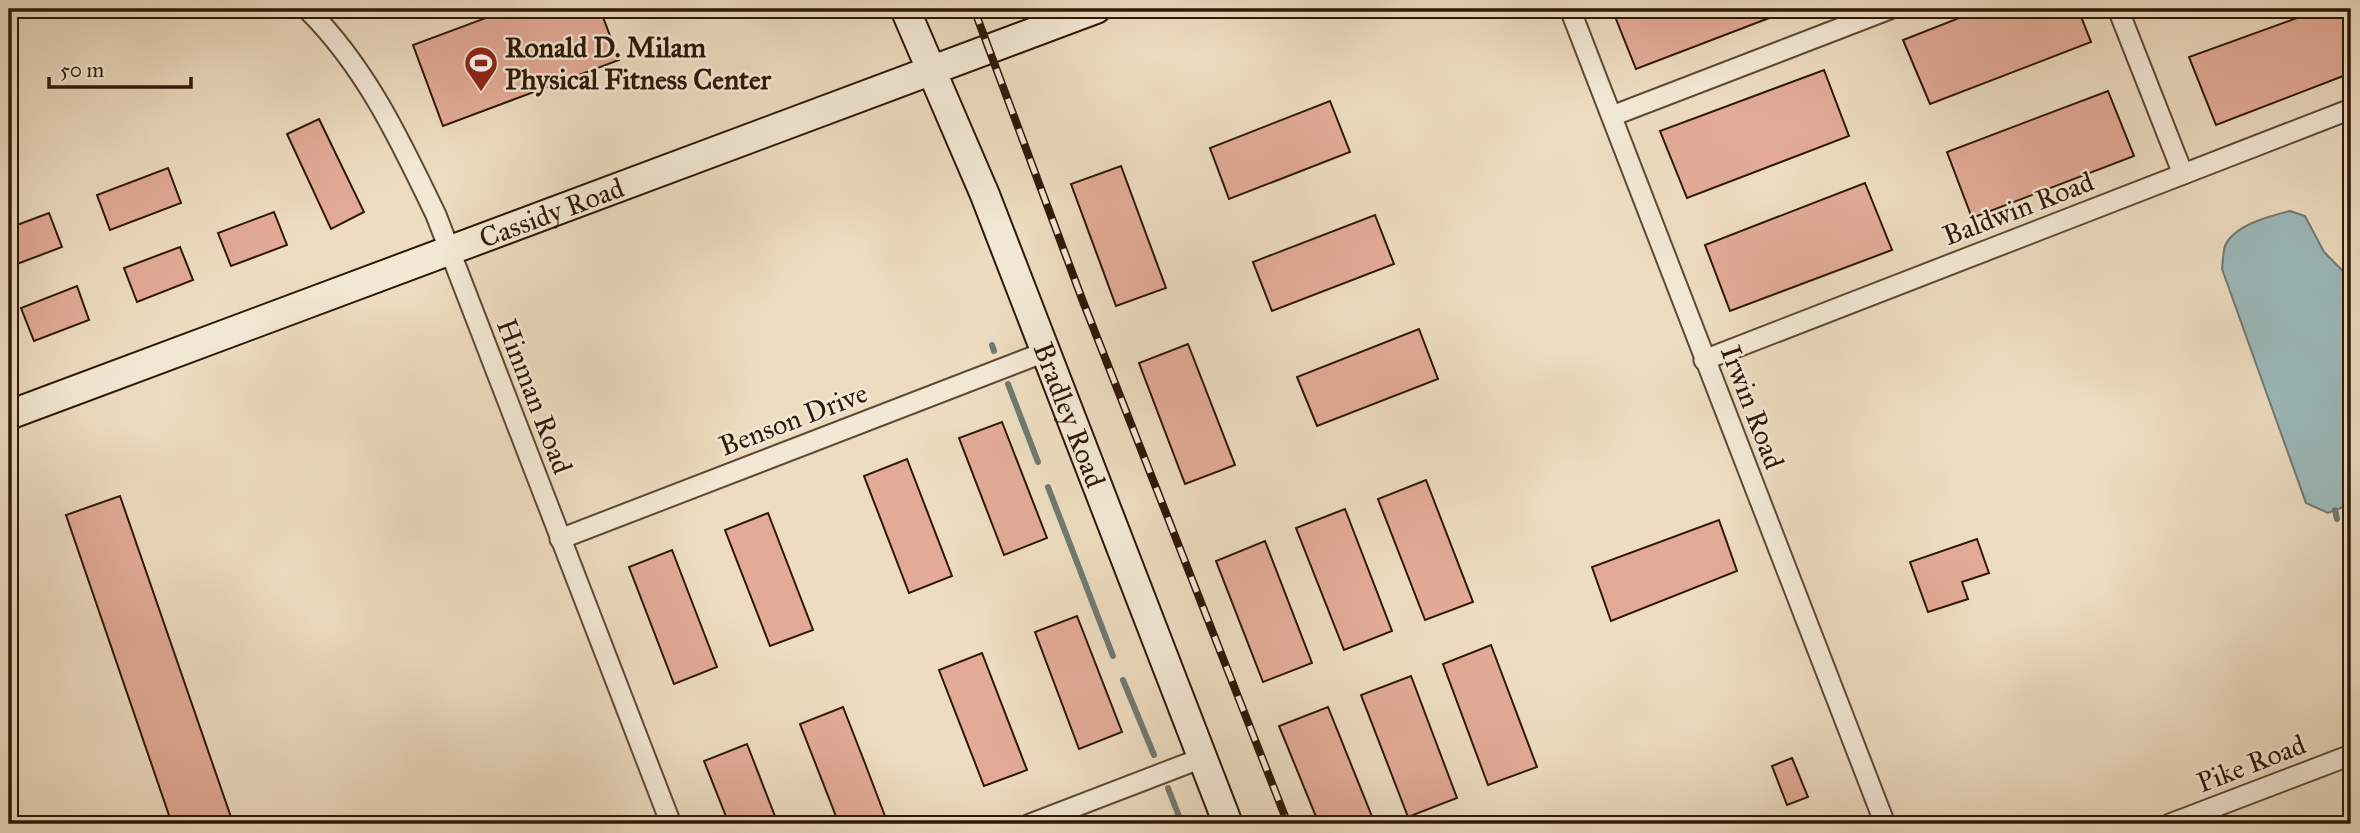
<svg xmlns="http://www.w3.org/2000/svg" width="2360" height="833" font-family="'IM FELL Great Primer',serif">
	<rect width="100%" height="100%" fill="#eddcc0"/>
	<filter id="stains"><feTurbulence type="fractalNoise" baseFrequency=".00286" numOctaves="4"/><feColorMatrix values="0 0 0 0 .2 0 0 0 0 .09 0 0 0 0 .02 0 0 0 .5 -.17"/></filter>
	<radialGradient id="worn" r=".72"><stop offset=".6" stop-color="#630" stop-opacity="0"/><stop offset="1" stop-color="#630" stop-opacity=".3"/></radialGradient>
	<path fill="#9bbaba" stroke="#707972" stroke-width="2" d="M2290,211L2305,216L2324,252L2344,272L2351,286V504L2328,513L2306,503L2222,269C2223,262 2223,252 2225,246C2234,225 2270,216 2290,211Z"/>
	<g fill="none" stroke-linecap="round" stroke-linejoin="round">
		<g stroke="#707972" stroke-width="6">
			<path d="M992,345L994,351"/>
			<path d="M1008,384L1038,462"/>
			<path d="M1048,487L1113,656"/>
			<path d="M2335,510L2337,519"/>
			<path d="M1123,680L1154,755"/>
			<path d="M1168,788L1182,824"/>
		</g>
	</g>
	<g fill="#e3ab97" stroke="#2f1807" stroke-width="2">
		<path d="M510,9H600L619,60L443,126L413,45Z"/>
		<path d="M1612,9H1789L1790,10L1636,69Z"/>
		<path d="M1982,9H2078L2091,42L1930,104L1903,40Z"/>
		<path d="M2322,9H2351V73L2216,125L2189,57Z"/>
		<path d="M1824,70L1849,136L1687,198L1660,131Z"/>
		<path d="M2108,91L2134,156L1972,218L1947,152Z"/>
		<path d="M1330,101L1350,152L1229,199L1210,148Z"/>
		<path d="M319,119L364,212L331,229L287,134Z"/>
		<path d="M1121,166L1166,288L1116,306L1071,184Z"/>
		<path d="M168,168L181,203L110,230L97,195Z"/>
		<path d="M1865,183L1892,250L1730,311L1705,245Z"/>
		<path d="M274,212L287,245L231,266L218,233Z"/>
		<path d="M49,213L62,247L9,267V228Z"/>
		<path d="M1375,215L1394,264L1272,311L1253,262Z"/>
		<path d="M180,247L193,280L137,302L124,268Z"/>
		<path d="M77,286L89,320L34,341L21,308Z"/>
		<path d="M1419,329L1438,379L1317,426L1297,377Z"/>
		<path d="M1188,344L1235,465L1185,484L1139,363Z"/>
		<path d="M1002,422L1047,538L1004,555L959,438Z"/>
		<path d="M907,459L952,576L909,593L864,476Z"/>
		<path d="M1426,480L1473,602L1425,620L1378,499Z"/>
		<path d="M120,496L232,820L218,824H172L66,515Z"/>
		<path d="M1345,509L1392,631L1344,650L1296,528Z"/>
		<path d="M768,513L813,630L770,646L725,530Z"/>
		<path d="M1719,520L1737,571L1611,621L1592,567Z"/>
		<path d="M1977,539L1989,573L1962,582L1968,599L1928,612L1910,562Z"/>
		<path d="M1265,541L1312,663L1263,682L1216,561Z"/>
		<path d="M672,550L717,667L674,684L629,567Z"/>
		<path d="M1077,616L1122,732L1079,749L1035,632Z"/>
		<path d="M1491,645L1537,767L1488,785L1443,664Z"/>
		<path d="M982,653L1027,770L984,786L939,670Z"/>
		<path d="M1411,676L1457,798L1408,817L1361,695Z"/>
		<path d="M843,707L866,766L888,824H839L800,724Z"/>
		<path d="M1328,707L1375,824H1319L1279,726Z"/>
		<path d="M747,744L778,824H729L704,761Z"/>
		<path d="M1792,758L1808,797L1787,805L1772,766Z"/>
	</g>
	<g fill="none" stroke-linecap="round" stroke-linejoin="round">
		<g stroke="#5e4935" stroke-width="23">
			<g id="street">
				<path d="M307,9C366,67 401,142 436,215L671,824"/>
				<path d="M1570,9L1885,824"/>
				<path d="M2118,9L2183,174"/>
				<path d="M1612,116L1890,9"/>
				<path d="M1704,360L2351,109"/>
				<path d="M560,539L1045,352"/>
				<path d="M1030,824L1202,758"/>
				<path d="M2170,824L2351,755"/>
			</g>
		</g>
		<g stroke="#2f1807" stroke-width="32">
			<g id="secondary">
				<path id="s1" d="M905,9L985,195L1228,824"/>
				<path id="s2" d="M9,415L1096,9"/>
			</g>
		</g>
		<use href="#street" stroke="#f3e8d6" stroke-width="19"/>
		<use href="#secondary" stroke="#f3e8d6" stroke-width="28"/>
		<g stroke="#2f1807" stroke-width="8">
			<path id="rail" d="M974,9L1082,299L1288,824"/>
		</g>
		<use href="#rail" stroke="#f3e8d6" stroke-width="5" stroke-dasharray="16" stroke-linecap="butt"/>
	</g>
	<defs>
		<g id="stadium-pin" transform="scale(1.75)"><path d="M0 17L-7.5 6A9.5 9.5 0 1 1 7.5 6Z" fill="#8f2418" stroke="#f3e8d6"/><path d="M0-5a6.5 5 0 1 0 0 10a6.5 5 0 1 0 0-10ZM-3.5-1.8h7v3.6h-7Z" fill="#fff"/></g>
	</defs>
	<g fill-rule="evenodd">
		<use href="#stadium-pin" x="481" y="63"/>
	</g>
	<g text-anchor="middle" stroke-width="5" stroke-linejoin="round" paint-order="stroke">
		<g font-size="28" font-weight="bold" fill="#2f1807" stroke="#f3e8d6" text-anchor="start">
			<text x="505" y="57">Ronald D. Milam<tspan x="505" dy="32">Physical Fitness Center</tspan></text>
		</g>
		<g font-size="28" fill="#2f1807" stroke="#f3e8d6">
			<text transform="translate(2018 208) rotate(-21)" y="10">Baldwin Road</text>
			<text dy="10" stroke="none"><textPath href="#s2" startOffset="579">Cassidy Road</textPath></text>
			<text transform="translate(535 396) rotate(69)" y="10">Hinman Road</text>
			<text transform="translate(1753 407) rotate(69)" y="10">Irwin Road</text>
			<text dy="10" stroke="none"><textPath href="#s1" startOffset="438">Bradley Road</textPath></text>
			<text transform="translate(793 419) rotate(-21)" y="10">Benson Drive</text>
			<text transform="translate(2251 763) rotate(-21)" y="10">Pike Road</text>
		</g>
	</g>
	<rect width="2360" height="833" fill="none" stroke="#eddcc0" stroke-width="35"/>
	<rect x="10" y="10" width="2339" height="812" fill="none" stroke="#2f1807" stroke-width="3.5"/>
	<rect x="18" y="18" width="2325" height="798" fill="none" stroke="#2f1807" stroke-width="2"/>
	<path d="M49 77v10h142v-10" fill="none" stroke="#2f1807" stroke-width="3.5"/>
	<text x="60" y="77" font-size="21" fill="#2f1807" stroke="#f3e8d6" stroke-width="5" paint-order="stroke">50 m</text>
	<rect width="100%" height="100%" filter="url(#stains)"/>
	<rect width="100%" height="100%" fill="url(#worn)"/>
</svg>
